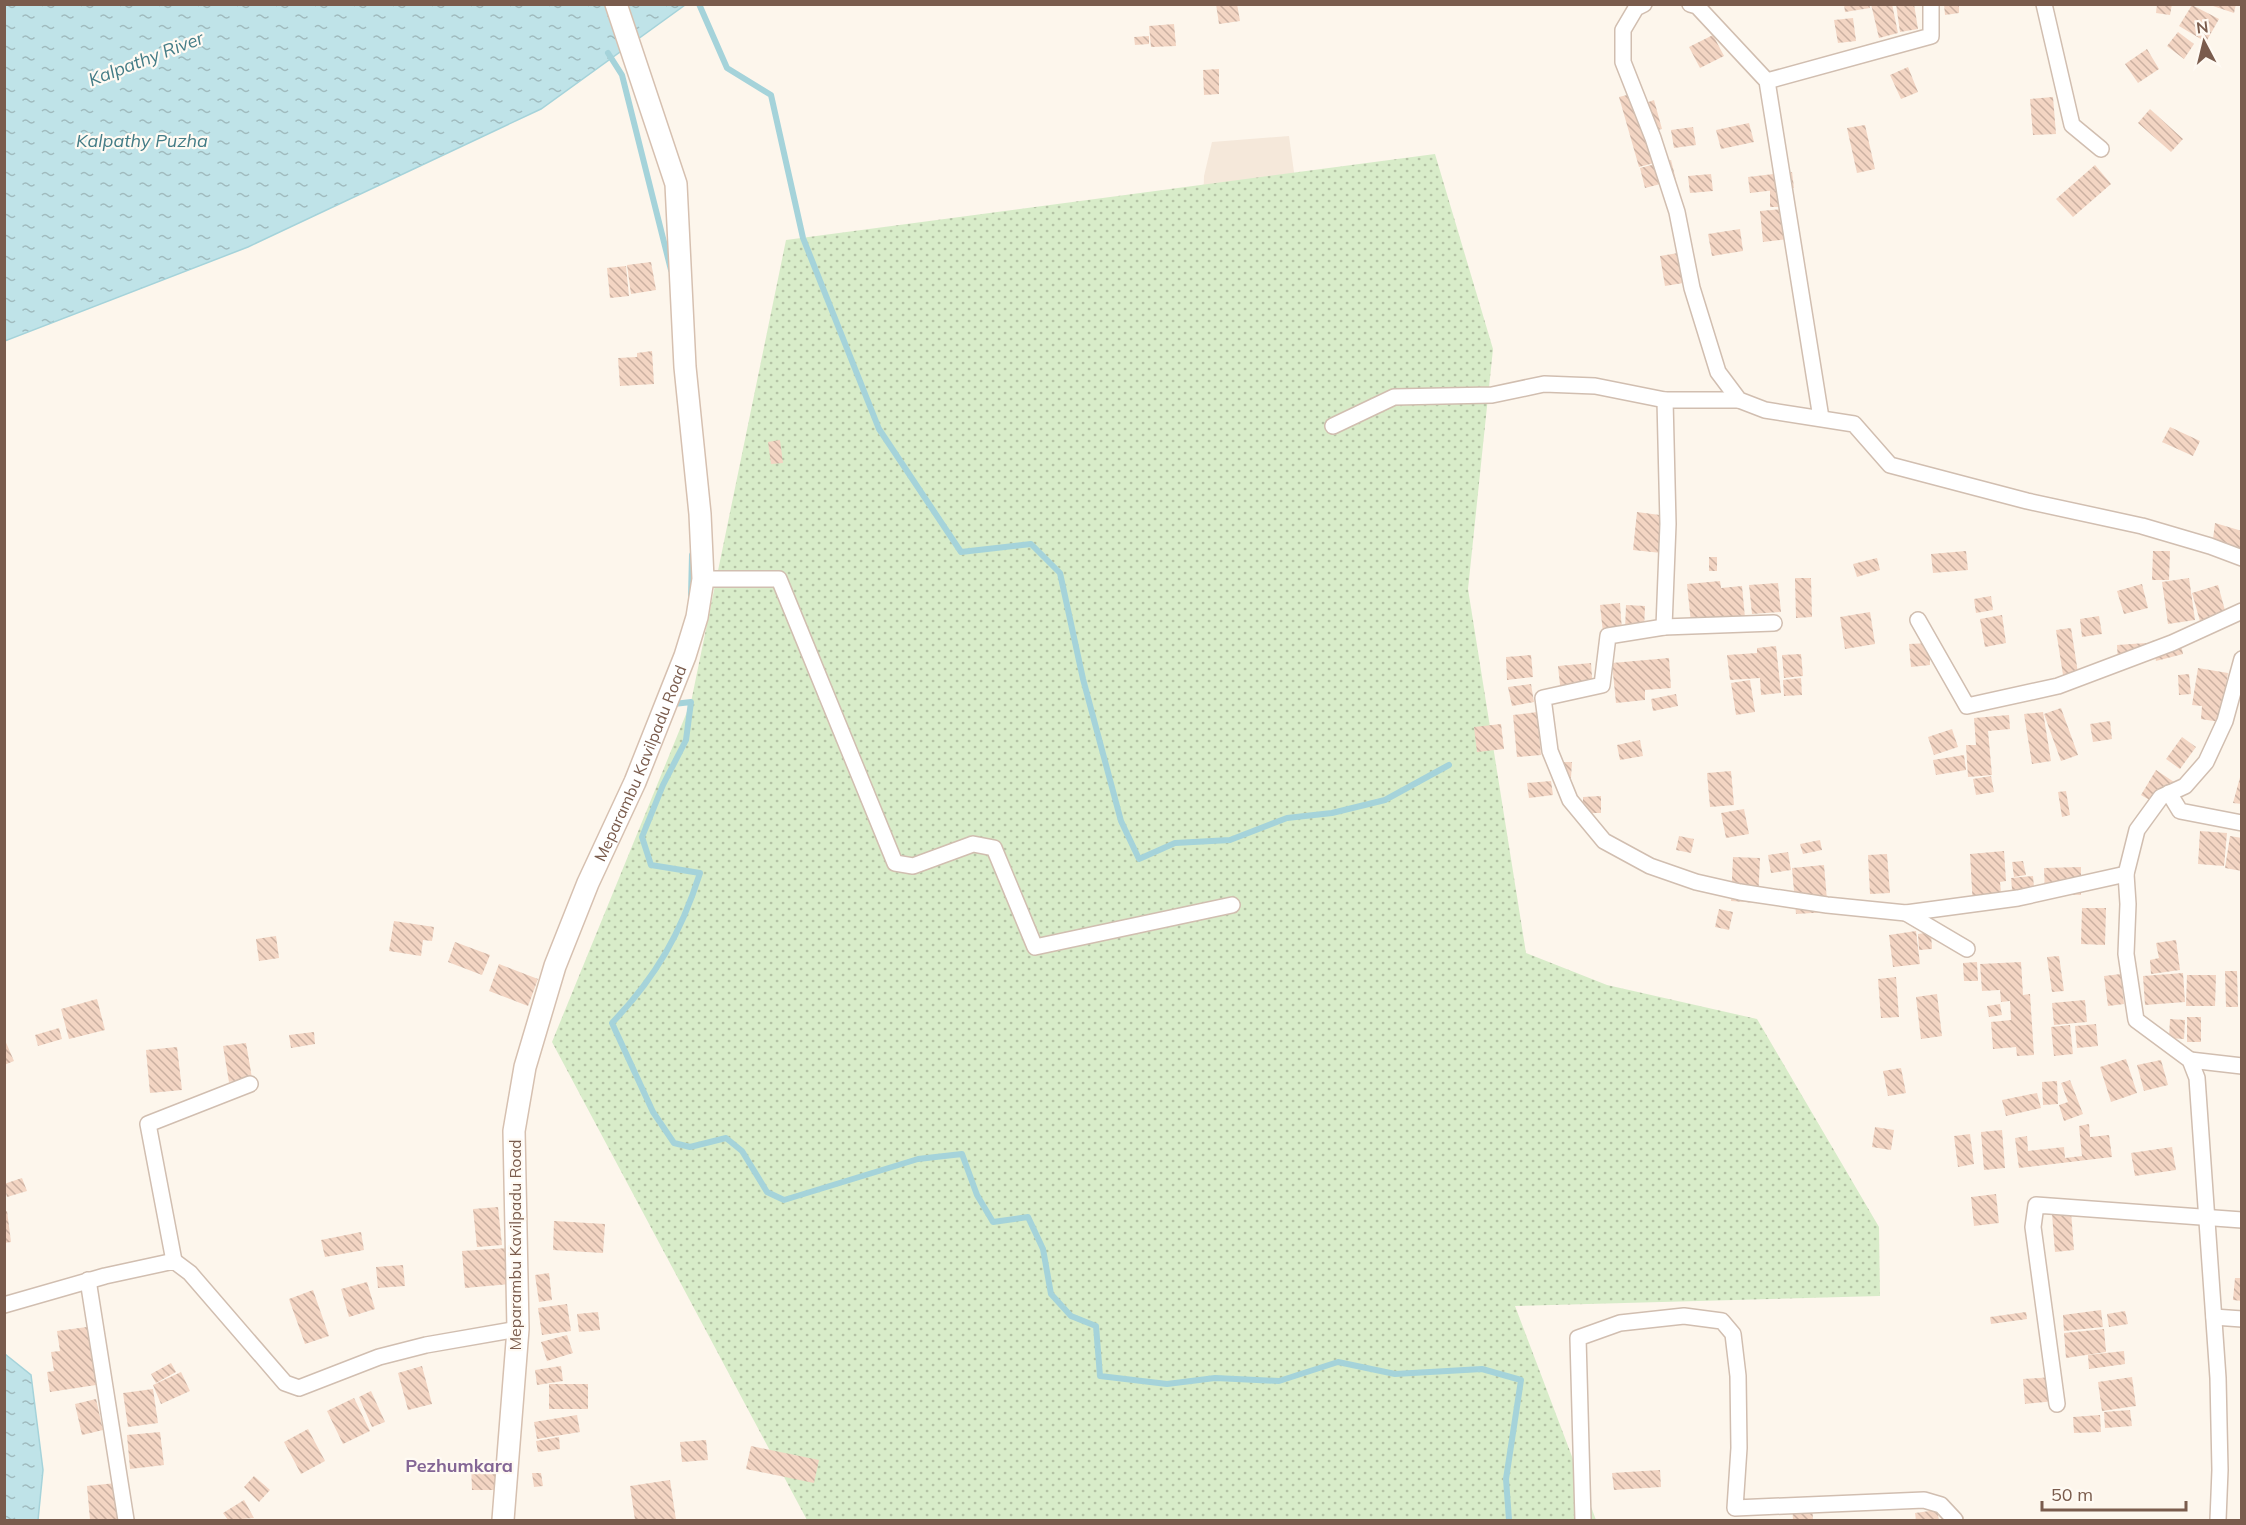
<svg xmlns="http://www.w3.org/2000/svg" width="2246" height="1525" font-family="Mulish,sans-serif">
	<defs>
		<pattern id="grass-dots" width="8" height="8" patternUnits="userSpaceOnUse" patternTransform="scale(1.5)"><rect width="8" height="8" fill="#d8ecc9"/><path d="M2 2h.1M6 6h.1" fill="none" stroke="#b4c2a5" stroke-width="1.8" stroke-linecap="round"/></pattern>
		<pattern id="water-ripples" width="26" height="14" patternUnits="userSpaceOnUse" patternTransform="scale(1.5)"><rect width="26" height="14" fill="#bfe3e8"/><path d="M2 4q2-2 4 0t4 0M15 11q2-2 4 0t4 0" fill="none" stroke="#a0bbbe"/></pattern>
		<pattern id="building-back-hatch" width="6" height="6" patternUnits="userSpaceOnUse" patternTransform="scale(1.5)"><rect width="6" height="6" fill="#f3d5c3"/><path d="M-1 5l2 2M0 0l6 6M5-1l2 2" fill="none" stroke="#cab0a1"/></pattern>
	</defs>
	<rect width="100%" height="100%" fill="#fdf6ec"/>
	<path fill="#f5e8da" d="M1289,136L1298,201L1203,208L1204,176L1212,142Z"/>
	<path fill="url(#grass-dots)" d="M1435,154L1493,349L1468,589L1526,953L1607,985L1757,1019L1879,1227L1880,1296L1515,1306L1596,1520H807L552,1042L691,702L786,240Z"/>
	<g fill="url(#water-ripples)" stroke="#a5d3da" stroke-width="1.5">
		<path d="M5,5H685L541,109L248,247L5,341Z"/>
		<path d="M5,1354L31,1375L43,1470L38,1520H5Z"/>
	</g>
	<g fill="none" stroke-linecap="round" stroke-linejoin="round">
		<g stroke="#a5d3da" stroke-width="6">
			<path d="M699,4L727,68L771,95L803,238L879,429L961,552L1031,544L1060,573L1083,679L1121,821L1139,859L1175,843L1230,840L1287,818L1332,813L1385,800L1449,765"/>
			<path d="M608,53L622,75L671,270"/>
			<path d="M691,596L692,555"/>
			<path d="M674,704L691,702L686,740L663,785L642,837L651,865L700,873C681,933 656,977 612,1023L653,1112L674,1143L690,1147L726,1138L742,1151L767,1192L784,1200L918,1159L962,1154L977,1195L993,1222L1028,1217L1043,1249L1051,1294L1071,1316L1096,1326L1100,1376L1167,1384L1215,1378L1279,1381L1338,1362L1395,1374L1482,1369L1521,1380L1506,1479L1509,1520"/>
		</g>
	</g>
	<g fill="url(#building-back-hatch)">
		<path d="M1216,4H1237L1240,21L1219,24Z"/>
		<path d="M1844,4H1869L1870,8L1845,12Z"/>
		<path d="M1871,4H1892L1898,33L1879,38Z"/>
		<path d="M1896,4H1914L1918,29L1900,32Z"/>
		<path d="M1944,4H1959V13L1945,15Z"/>
		<path d="M2157,4H2172L2170,15L2156,13Z"/>
		<path d="M2207,4H2236L2234,13Z"/>
		<path d="M2192,5L2219,19L2206,42L2179,26Z"/>
		<path d="M1853,18L1856,41L1838,43L1834,20Z"/>
		<path d="M1174,24L1176,46L1151,47L1149,26Z"/>
		<path d="M2178,32L2194,44L2184,59L2167,46Z"/>
		<path d="M1713,35L1724,56L1700,68L1689,47Z"/>
		<path d="M1149,36V44L1135,45L1134,37Z"/>
		<path d="M2147,49L2159,69L2138,83L2125,64Z"/>
		<path d="M1908,67L1918,92L1901,99L1890,75Z"/>
		<path d="M1219,69V94L1204,95L1203,70Z"/>
		<path d="M1639,92L1643,104L1654,100L1662,129L1653,131L1662,161L1639,167L1619,97Z"/>
		<path d="M2053,97L2056,134L2033,135L2030,99Z"/>
		<path d="M2150,109L2183,139L2171,152L2138,123Z"/>
		<path d="M1749,123L1754,142L1721,149L1716,130Z"/>
		<path d="M1865,125L1875,169L1857,173L1847,128Z"/>
		<path d="M1693,127L1696,145L1674,148L1671,130Z"/>
		<path d="M1671,160L1676,180L1645,188L1640,168Z"/>
		<path d="M2095,165L2111,184L2073,217L2056,199Z"/>
		<path d="M1792,172L1794,188L1750,193L1748,177Z"/>
		<path d="M1711,174L1713,191L1690,193L1688,176Z"/>
		<path d="M1770,190L1791,191V207H1770Z"/>
		<path d="M1792,208L1796,238L1763,242L1760,211Z"/>
		<path d="M1740,229L1743,251L1712,256L1708,234Z"/>
		<path d="M1690,251L1695,281L1665,286L1660,256Z"/>
		<path d="M651,262L656,290L631,294L627,265Z"/>
		<path d="M626,266L629,296L610,298L607,268Z"/>
		<path d="M652,351L654,384L620,386L618,358L637,357V353Z"/>
		<path d="M2170,427L2200,441L2193,456L2162,442Z"/>
		<path d="M780,440L783,463L771,464L768,442Z"/>
		<path d="M1637,512L1675,517L1671,554L1633,550Z"/>
		<path d="M2215,523L2242,531V552L2213,539Z"/>
		<path d="M1966,551L1968,570L1933,573L1931,554Z"/>
		<path d="M2153,551H2170L2169,580H2152Z"/>
		<rect x="1709" y="557" width="8" height="14"/>
		<path d="M1877,558L1880,570L1857,577L1853,564Z"/>
		<path d="M1795,578H1811L1812,617L1796,618Z"/>
		<path d="M2189,578L2195,620L2168,624L2162,582Z"/>
		<path d="M1720,581L1721,588L1742,586L1745,618L1691,623L1687,584Z"/>
		<path d="M1778,583L1781,612L1752,614L1749,585Z"/>
		<path d="M2142,584L2148,608L2124,614L2117,591Z"/>
		<path d="M2218,585L2226,614L2200,621L2192,593Z"/>
		<path d="M1991,596L1993,610L1976,613L1974,599Z"/>
		<path d="M1620,603L1622,631L1603,633L1600,605Z"/>
		<path d="M1626,605L1645,606L1644,631L1625,630Z"/>
		<path d="M1870,612L1875,644L1845,649L1840,617Z"/>
		<path d="M2002,615L2006,643L1985,647L1980,619Z"/>
		<path d="M2099,616L2102,634L2082,637L2080,619Z"/>
		<path d="M2071,628L2078,673L2063,675L2056,630Z"/>
		<path d="M2164,638L2165,643L2180,640L2183,654L2156,661L2152,641Z"/>
		<path d="M1929,643L1930,665L1911,667L1909,644Z"/>
		<path d="M2146,643L2147,660L2118,662L2117,645Z"/>
		<path d="M1776,646L1781,693L1761,695L1760,678L1730,680L1727,655L1757,653V648Z"/>
		<path d="M1801,654L1803,676L1784,678L1782,655Z"/>
		<path d="M1531,655L1533,677L1507,680L1506,657Z"/>
		<path d="M1669,658L1671,688L1645,690V700L1616,703L1612,663Z"/>
		<path d="M1591,663L1593,691L1561,694L1558,666Z"/>
		<path d="M2198,668L2228,673L2220,722L2201,719L2202,706L2192,705Z"/>
		<path d="M2189,674L2191,694L2179,695L2178,675Z"/>
		<path d="M1801,678L1802,695L1784,696L1783,680Z"/>
		<path d="M1750,680L1755,712L1736,715L1731,683Z"/>
		<path d="M1531,684L1534,702L1512,706L1508,687Z"/>
		<path d="M1676,694L1678,706L1653,711L1651,699Z"/>
		<path d="M2061,708L2078,755L2061,761L2044,714Z"/>
		<path d="M1537,712L1541,755L1517,757L1513,715Z"/>
		<path d="M2043,712L2051,761L2032,764L2024,714Z"/>
		<path d="M2009,715L2010,729L1988,731L1992,775L1968,777L1966,745H1976L1974,718Z"/>
		<path d="M2110,721L2112,739L2093,742L2090,724Z"/>
		<path d="M1501,724L1504,749L1477,752L1474,727Z"/>
		<path d="M1952,729L1958,747L1934,755L1928,737Z"/>
		<path d="M2182,737L2196,747L2180,769L2166,759Z"/>
		<path d="M1640,740L1643,756L1620,760L1617,745Z"/>
		<path d="M1964,755L1966,770L1936,775L1933,760Z"/>
		<path d="M1563,762H1572L1571,778H1562Z"/>
		<path d="M2156,770L2174,782L2160,806L2141,795Z"/>
		<path d="M2242,770V804L2233,803Z"/>
		<path d="M1731,771L1734,805L1710,807L1707,773Z"/>
		<path d="M1991,776L1994,792L1976,795L1973,779Z"/>
		<path d="M1551,781L1553,795L1529,798L1527,783Z"/>
		<path d="M2066,791L2070,815L2062,817L2058,792Z"/>
		<path d="M1601,796V813H1583V797Z"/>
		<path d="M1744,809L1749,834L1726,838L1721,813Z"/>
		<path d="M2200,831L2227,833L2224,866L2198,864Z"/>
		<path d="M1679,836L1694,839L1691,853L1676,850Z"/>
		<path d="M2230,836L2242,838V871L2225,868Z"/>
		<path d="M1820,840L1822,850L1803,854L1800,844Z"/>
		<path d="M2004,851L2006,881L2000,882L2002,904L1973,907L1970,854Z"/>
		<path d="M1788,852L1791,870L1771,873L1768,855Z"/>
		<path d="M1887,854L1890,893L1870,894L1868,855Z"/>
		<path d="M1733,857L1760,858L1758,903L1731,901Z"/>
		<path d="M2023,861L2026,875L2014,877L2012,862Z"/>
		<path d="M1824,865L1828,912L1796,914L1792,868Z"/>
		<path d="M2081,867V895L2045,894L2044,868Z"/>
		<path d="M2033,876L2035,899L2013,900L2011,878Z"/>
		<path d="M2082,908H2106L2105,945L2081,944Z"/>
		<path d="M1719,909L1733,912L1729,930L1715,927Z"/>
		<path d="M394,921L434,927L432,941L423,940L421,956L389,951Z"/>
		<path d="M1916,931L1920,964L1893,967L1889,935Z"/>
		<path d="M1931,932L1932,949L1919,950L1918,934Z"/>
		<path d="M276,936L279,958L259,961L256,939Z"/>
		<path d="M2176,940L2180,970L2151,974L2150,960L2159,958L2156,943Z"/>
		<path d="M455,942L490,955L482,975L448,962Z"/>
		<path d="M2059,956L2064,991L2052,992L2047,957Z"/>
		<path d="M1977,962L1978,981H1964L1963,963Z"/>
		<path d="M2021,962L2023,995L2030,994L2034,1055L2017,1056L2016,1047L1993,1049L1991,1022L2011,1020L2010,1001L2001,1002L2000,990L1982,991L1980,964Z"/>
		<path d="M499,964L538,979L528,1006L489,991Z"/>
		<path d="M2225,971H2237L2238,1007H2226Z"/>
		<path d="M2183,973L2185,1002L2145,1005L2143,976Z"/>
		<path d="M2121,974L2124,1004L2108,1006L2104,976Z"/>
		<path d="M2187,975H2216L2215,1006H2186Z"/>
		<path d="M1896,977L1899,1017L1881,1018L1878,979Z"/>
		<path d="M1937,994L1942,1036L1921,1039L1916,997Z"/>
		<path d="M97,999L105,1030L69,1039L61,1009Z"/>
		<path d="M2085,1000L2087,1022L2054,1025L2052,1003Z"/>
		<path d="M2000,1004L2002,1015L1989,1017L1987,1006Z"/>
		<rect x="2187" y="1017" width="14" height="25"/>
		<path d="M2170,1019L2185,1020L2184,1039L2169,1038Z"/>
		<path d="M2096,1024L2098,1046L2077,1048L2075,1026Z"/>
		<path d="M2070,1025L2073,1054L2054,1056L2051,1027Z"/>
		<path d="M59,1028L62,1039L38,1046L35,1035Z"/>
		<path d="M314,1032L315,1044L291,1048L289,1035Z"/>
		<path d="M4,1038L14,1061L4,1065Z"/>
		<path d="M246,1043L252,1078L229,1082L223,1046Z"/>
		<path d="M177,1047L182,1090L150,1093L146,1050Z"/>
		<path d="M2126,1059L2137,1093L2111,1102L2100,1067Z"/>
		<path d="M2161,1060L2168,1085L2144,1091L2137,1065Z"/>
		<path d="M1901,1068L1906,1093L1888,1096L1883,1071Z"/>
		<path d="M2070,1080L2083,1114L2064,1121L2059,1105L2068,1102L2061,1083Z"/>
		<path d="M2057,1081L2058,1104L2043,1105L2042,1082Z"/>
		<path d="M2037,1093L2041,1108L2006,1116L2002,1100Z"/>
		<path d="M2089,1124L2090,1137L2109,1135L2112,1157L2019,1168L2015,1138L2027,1136L2028,1151L2064,1147L2065,1158L2082,1156L2079,1126Z"/>
		<path d="M1875,1127L1894,1130L1891,1150L1872,1147Z"/>
		<path d="M2002,1130L2005,1168L1984,1170L1981,1132Z"/>
		<path d="M1970,1134L1974,1164L1958,1167L1954,1136Z"/>
		<path d="M2172,1147L2176,1170L2135,1176L2131,1153Z"/>
		<path d="M22,1178L27,1191L7,1197L4,1184Z"/>
		<path d="M1996,1194L1999,1223L1974,1226L1971,1197Z"/>
		<path d="M498,1207L502,1245L477,1247L473,1209Z"/>
		<path d="M7,1211L11,1242L4,1243V1212Z"/>
		<path d="M2071,1212L2074,1250L2055,1252L2052,1214Z"/>
		<path d="M554,1221L605,1224L603,1253L553,1250Z"/>
		<path d="M361,1232L364,1250L325,1257L321,1240Z"/>
		<path d="M508,1248L511,1284L465,1288L462,1251Z"/>
		<path d="M403,1265L405,1286L378,1288L376,1267Z"/>
		<path d="M549,1273L552,1300L539,1302L535,1275Z"/>
		<path d="M2235,1278H2242V1301L2233,1300Z"/>
		<path d="M367,1282L375,1309L349,1317L341,1289Z"/>
		<path d="M313,1290L329,1336L305,1344L289,1299Z"/>
		<path d="M567,1304L571,1331L542,1335L538,1308Z"/>
		<path d="M2101,1310L2103,1327L2064,1331L2063,1315Z"/>
		<path d="M2125,1311L2128,1324L2109,1327L2107,1314Z"/>
		<path d="M598,1312L600,1330L579,1332L577,1314Z"/>
		<path d="M2026,1312L2027,1319L1991,1324L1990,1317Z"/>
		<path d="M87,1327L96,1385L50,1392L47,1372L54,1371L51,1352L60,1351L57,1331Z"/>
		<path d="M2104,1329L2106,1352L2066,1358L2064,1333Z"/>
		<path d="M567,1335L573,1353L547,1361L541,1342Z"/>
		<path d="M2124,1351L2125,1364L2089,1369L2088,1355Z"/>
		<path d="M171,1363L176,1372L156,1383L151,1374Z"/>
		<path d="M422,1366L432,1404L408,1410L398,1373Z"/>
		<path d="M561,1366L563,1381L537,1385L535,1370Z"/>
		<path d="M181,1372L190,1391L161,1404L153,1385Z"/>
		<path d="M2053,1377L2055,1401L2025,1404L2023,1379Z"/>
		<path d="M2132,1377L2136,1406L2102,1411L2098,1382Z"/>
		<rect x="549" y="1384" width="39" height="25"/>
		<path d="M153,1389L158,1423L128,1427L123,1393Z"/>
		<path d="M371,1391L385,1422L372,1427L359,1397Z"/>
		<path d="M354,1398L370,1431L343,1444L327,1411Z"/>
		<path d="M96,1399L103,1430L82,1435L75,1404Z"/>
		<path d="M2130,1410L2132,1426L2105,1428L2104,1412Z"/>
		<path d="M577,1415L580,1432L537,1439L534,1422Z"/>
		<path d="M2100,1415L2101,1432L2074,1433L2073,1417Z"/>
		<path d="M308,1429L325,1461L301,1474L284,1442Z"/>
		<path d="M160,1432L164,1465L130,1469L127,1435Z"/>
		<path d="M559,1437L560,1449L538,1452L536,1441Z"/>
		<path d="M706,1440L708,1460L682,1462L680,1442Z"/>
		<path d="M751,1446L819,1460L814,1483L746,1469Z"/>
		<path d="M501,1463L502,1490H472L471,1464Z"/>
		<path d="M1660,1470L1661,1487L1614,1490L1612,1473Z"/>
		<path d="M532,1473H541L543,1486L534,1487Z"/>
		<path d="M254,1476L270,1490L259,1502L244,1487Z"/>
		<path d="M670,1480L676,1520H635L630,1486Z"/>
		<path d="M116,1483L119,1520H90L87,1486Z"/>
		<path d="M244,1500L254,1518L228,1520L223,1513Z"/>
		<path d="M1812,1505L1813,1520H1793L1792,1506Z"/>
		<path d="M1937,1510L1939,1520H1916L1915,1513Z"/>
	</g>
	<g fill="none" stroke-linecap="round" stroke-linejoin="round">
		<g stroke="#d1beb0" stroke-width="18">
			<g id="street">
				<path d="M1644,4L1636,8L1623,30V62L1653,138L1677,212L1692,288L1718,372L1739,400L1765,410L1854,424L1890,465L2027,501L2142,526L2210,546L2242,558"/>
				<path d="M1690,4L1697,6L1767,81L1821,418"/>
				<path d="M2044,4L2072,125L2101,149"/>
				<path d="M1767,81L1931,36V4"/>
				<path d="M1665,400L1668,524L1664,627L1608,636L1602,685L1543,698L1550,751L1570,800L1604,841L1650,866L1696,882L1740,892L1827,905L1906,913L2018,898L2126,874"/>
				<path d="M1333,426L1394,397L1492,395L1544,384L1595,386L1665,400H1739"/>
				<path d="M703,579H779L895,863L913,866L973,844L994,848L1035,947L1232,905"/>
				<path d="M1918,620L1967,706L2058,686L2172,643L2242,611"/>
				<path d="M1664,627L1774,623"/>
				<path d="M2169,793L2180,811L2242,823"/>
				<path d="M1906,913L1967,949"/>
				<path d="M2190,1060L2242,1066"/>
				<path d="M174,1261L148,1124L250,1084"/>
				<path d="M88,1280L126,1520"/>
				<path d="M4,1305L105,1276L174,1261L190,1273L285,1383L299,1388L379,1357L426,1345L518,1329"/>
				<path d="M2214,1317L2242,1319"/>
				<path d="M2057,1404L2033,1227L2036,1205L2242,1220"/>
				<path d="M1583,1520L1578,1338L1620,1323L1684,1316L1722,1321L1733,1334L1738,1376L1739,1448L1735,1508L1924,1500L1941,1505L1955,1520"/>
				<path d="M2218,1520L2220,1470L2218,1378L2197,1078L2190,1060L2136,1020L2126,954L2128,904L2126,874L2137,830L2161,797L2185,786L2206,762L2225,721L2242,659"/>
			</g>
		</g>
		<g stroke="#d6c0b0" stroke-width="24">
			<g id="secondary">
				<path id="s1" d="M503,1520L518,1329L514,1131L525,1067L555,966L588,883L635,782L685,656L697,617L703,579L700,514L685,367L676,184L616,4"/>
			</g>
		</g>
		<use href="#street" stroke="#fff" stroke-width="15"/>
		<use href="#secondary" stroke="#fff" stroke-width="21"/>
	</g>
	<g text-anchor="middle" stroke-width="4.5" stroke-linejoin="round" paint-order="stroke">
		<g font-size="16" fill="#7a5c4d" stroke="#fffaf3">
			<text dy="6" stroke="none"><textPath href="#s1" startOffset="780">Meparambu Kavilpadu Road</textPath></text>
			<text transform="translate(515 1245) rotate(-90)" y="6">Meparambu Kavilpadu Road</text>
		</g>
		<g font-size="18" font-style="italic" fill="#437c86" stroke="#fffaf3">
			<text transform="translate(146 59) rotate(-21)" y="6">Kalpathy River</text>
			<text x="142" y="147">Kalpathy Puzha</text>
		</g>
		<g font-size="18" font-weight="bold" fill="#846695" stroke="#fffaf3">
			<text x="459" y="1472">Pezhumkara</text>
		</g>
	</g>
	<rect width="2246" height="1525" fill="none" stroke="#7a5c4d" stroke-width="12"/>
	<g transform="translate(2204 42) rotate(353)" stroke="#fffaf3" stroke-width="4.5" paint-order="stroke">
	<path d="M0-4.5L10 22L0 15L-10 22Z" fill="#7a5c4d"/>
	<text y="-9" font-size="16" font-weight="bold" text-anchor="middle" fill="#7a5c4d">N</text>
	</g>
	<path d="M2042 1501v9h144v-9" fill="none" stroke="#7a5c4d" stroke-width="3"/>
	<text x="2051" y="1501" font-size="18" fill="#7a5c4d" stroke="#fffaf3" stroke-width="4.5" paint-order="stroke">50 m</text>
</svg>
